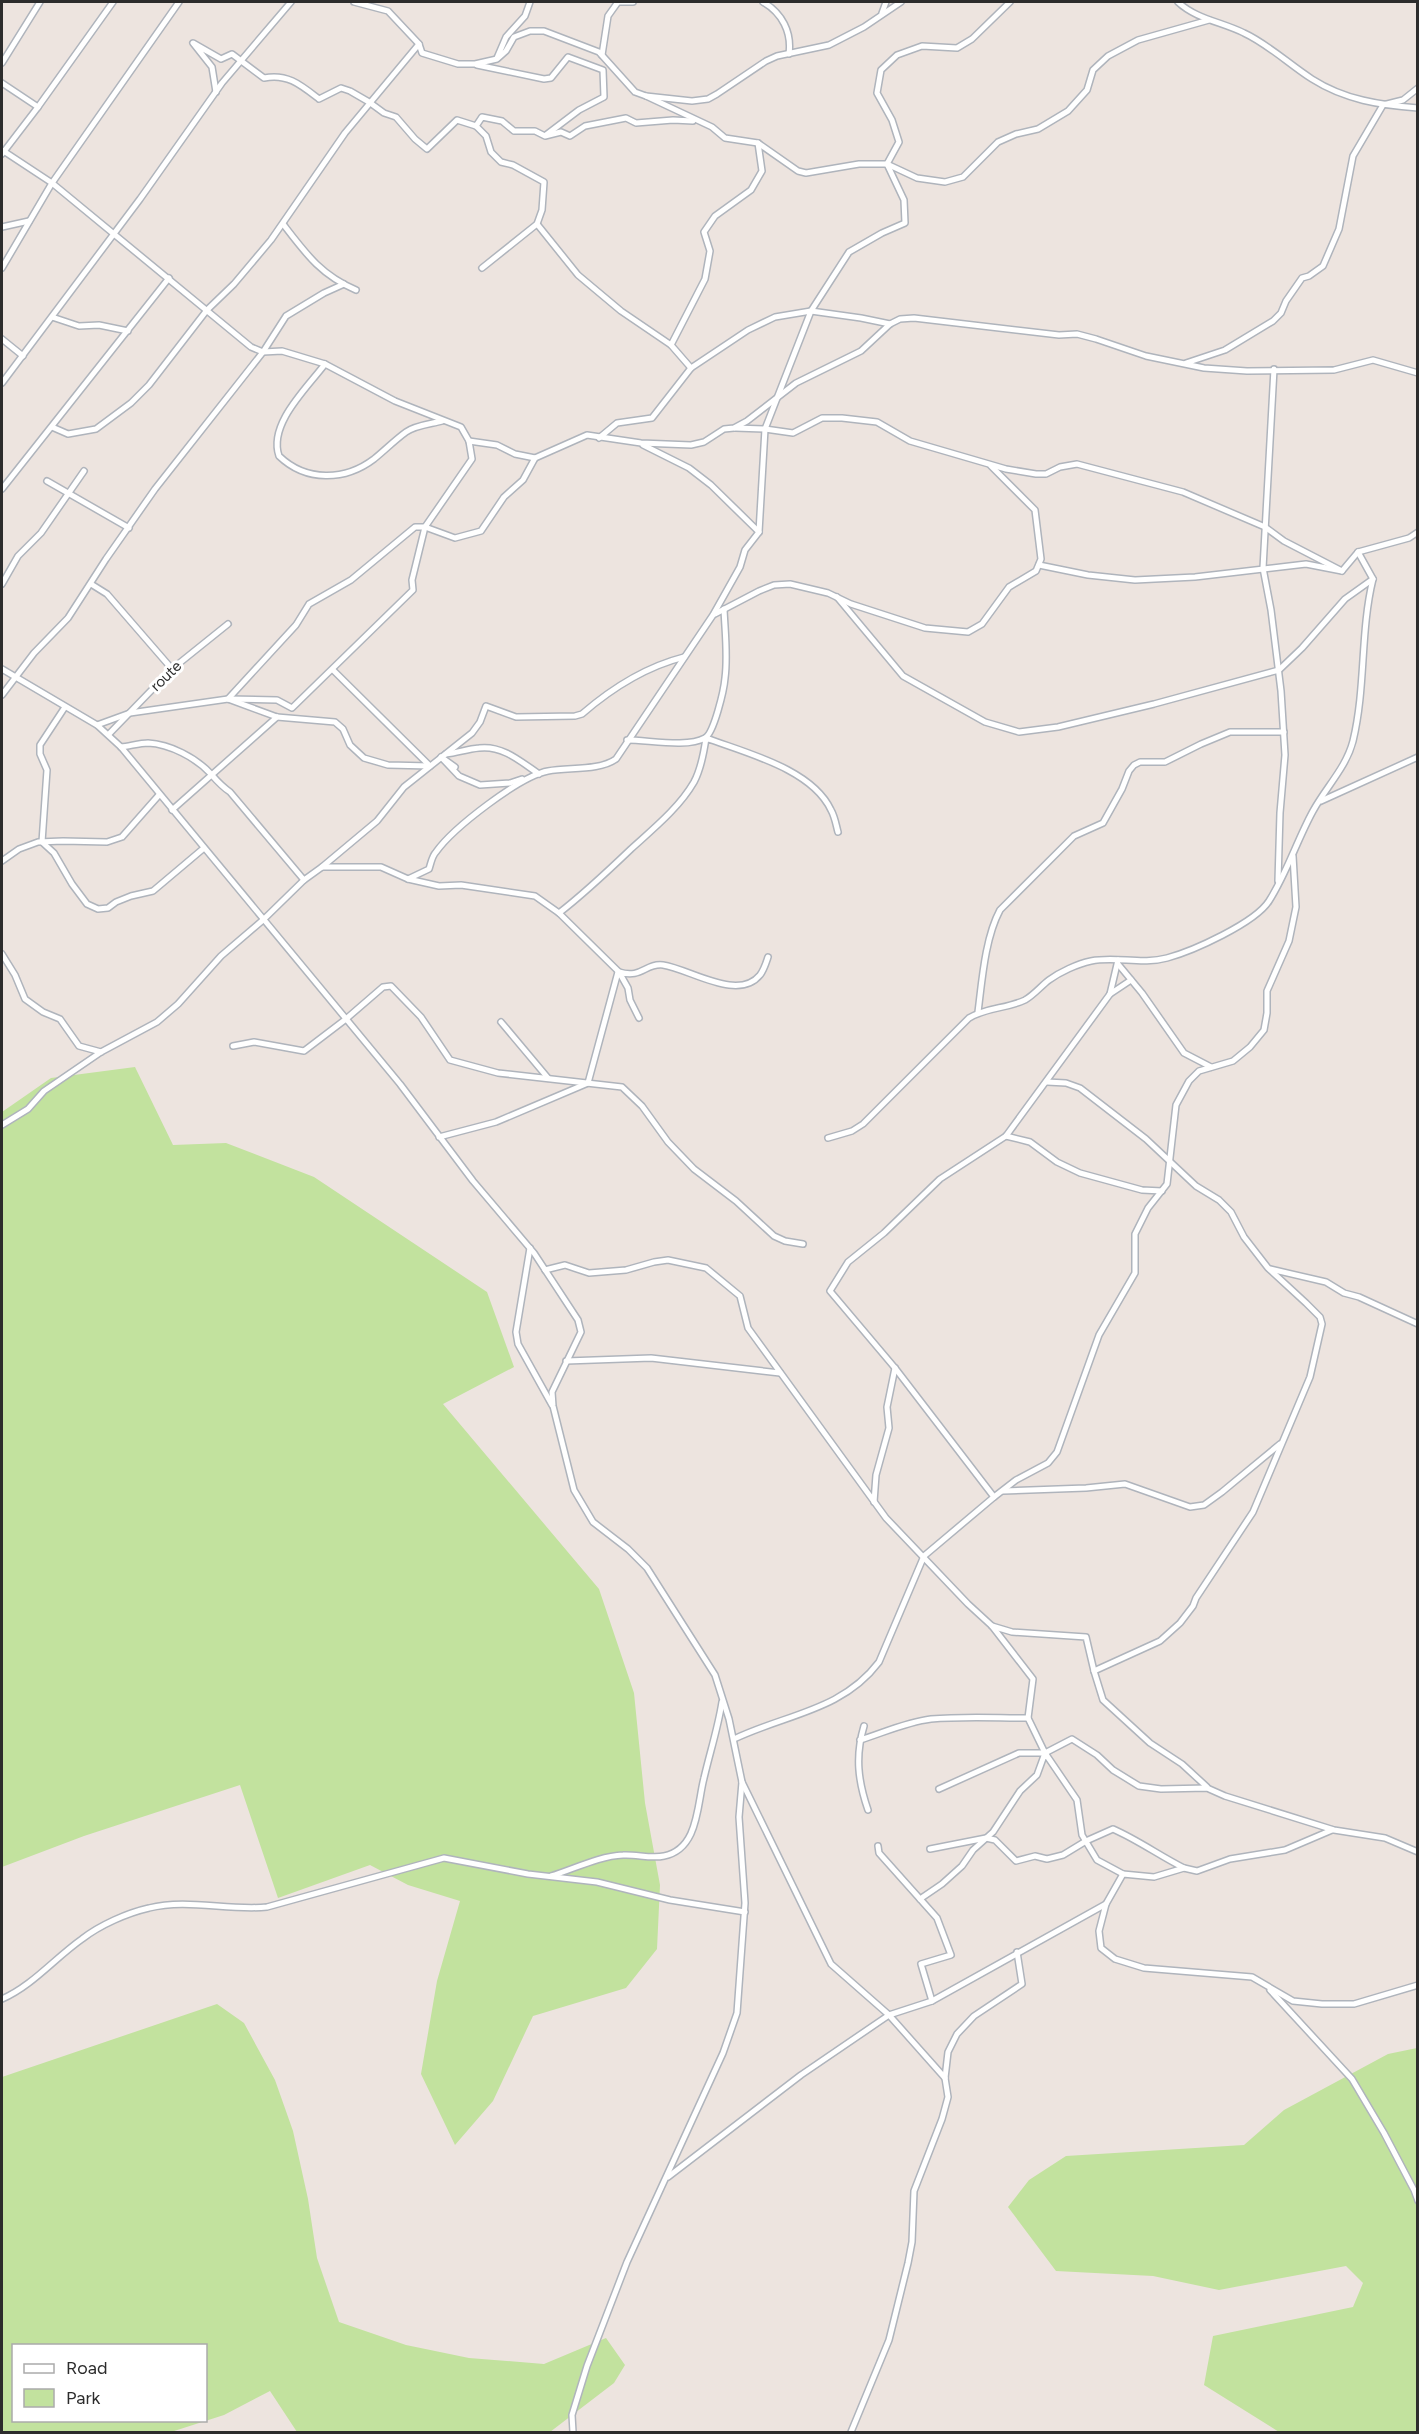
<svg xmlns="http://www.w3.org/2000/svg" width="1419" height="2434" font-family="Figtree,sans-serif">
	<rect width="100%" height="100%" fill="#ede4df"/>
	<g fill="#c2e29e" fill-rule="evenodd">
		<path d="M135,1067L173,1145L226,1143L314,1177L487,1292L514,1367L443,1404L599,1589L634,1693L645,1803L660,1885L657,1949L626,1988L533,2016L493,2101L455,2145L421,2074L437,1981L460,1901L408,1885L370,1865L278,1898L240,1785L84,1836L2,1867V1112L51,1078Z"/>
		<path d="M217,2004L244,2023L275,2080L293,2131L308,2199L317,2258L339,2322L406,2345L469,2358L544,2364L606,2338L625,2365L614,2383L550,2432H297L270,2391L224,2415L171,2432H2V2077ZM14,2346H206V2420H14Z"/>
		<path d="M1417,2048V2432H1279L1204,2385L1213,2336L1353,2307L1363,2283L1346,2266L1219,2290L1153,2276L1056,2271L1008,2207L1029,2180L1066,2156L1244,2145L1284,2110L1388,2054Z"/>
	</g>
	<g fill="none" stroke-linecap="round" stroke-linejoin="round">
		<g stroke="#afb4bc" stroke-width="8">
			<g id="minor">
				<path d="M354,2L388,11L419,44L422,53L458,64H475L497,59L506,51L514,37L530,31H544L599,52L635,92L646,96L692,101L708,99L717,94L766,61L777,56L829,45L864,27L901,2"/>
				<path d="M617,2H633"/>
				<path d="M763,2C782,13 792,32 789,54"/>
				<path d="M1178,2C1196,19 1222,22 1244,33C1268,44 1290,65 1312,79C1345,100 1380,105 1418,108"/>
				<path d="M882,13L886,2"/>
				<path d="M602,55L608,16L618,2"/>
				<path d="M497,58L506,37L525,16L530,2"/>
				<path d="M2,63L40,2"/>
				<path d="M477,65L544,79L551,78L568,57L603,70L604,97L579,110L546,135"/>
				<path d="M2,83L38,107"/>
				<path d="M216,92L212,67L193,43L221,59L232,54L264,78C287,73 301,85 319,99L341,88L350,91L369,102L384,113L396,117L415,139L427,149L457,120L476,126L482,117L502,121L514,131H535L545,136L561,132L570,136L585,126L626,118L636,123L673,120L693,121"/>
				<path d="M646,96L712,127L725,138L758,143L798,171L806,173L859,164H887L917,178L945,182L963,177L998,142L1016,134L1038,129L1068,111L1087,90L1093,70L1108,56L1138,40L1209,20"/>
				<path d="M476,126L486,136L491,152L501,162L513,165L544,182L542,210L537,224L482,268"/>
				<path d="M2,150L52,183L251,347L263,352L282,351L325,364L395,401L461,427L469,441L472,459L425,527L412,580L413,590L292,708L277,700L228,699L130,713L97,725"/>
				<path d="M2,154L38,107L113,2"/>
				<path d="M887,164L899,142L892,120L877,93L881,70L897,55L922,46L957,48L972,39L1010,2"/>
				<path d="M283,224C306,254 321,275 356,290"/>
				<path d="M537,224L578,275L621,311L671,345"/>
				<path d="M2,227L29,221"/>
				<path d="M2,268L52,183L179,2"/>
				<path d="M52,317L79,326L99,325L128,331"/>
				<path d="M2,339L23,356"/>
				<path d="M1186,363L1225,350L1273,321L1281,313L1286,301L1302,278L1309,276L1323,266L1339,229L1353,156L1383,105L1403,100L1418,88"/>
				<path d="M325,364C307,388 268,424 279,456C306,482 345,481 374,459C385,450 395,440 406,432C416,425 431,424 442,421"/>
				<path d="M691,368L671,345L705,279L710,251L704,232L715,216L751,190L762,171L758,143"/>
				<path d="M1274,369L1263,568L1271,610L1281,691L1285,755L1280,813L1278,881"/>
				<path d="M2,383L140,199L222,83L291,2"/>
				<path d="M52,427L68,434L96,429L131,403L149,385L207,310L234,284L271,240L345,133L419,44"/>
				<path d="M735,428L765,429L793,433L822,418H842L877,422L910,441L1006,469L1036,474H1046L1060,467L1077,464L1183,492L1265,527L1284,541L1342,571"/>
				<path d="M599,438L617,423L652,418L691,368L748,330L775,317L811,311L861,318L890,324"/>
				<path d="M469,441L497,445L515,454L535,458L587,435L641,443L691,445L704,442L724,429L734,428L747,421L796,383L861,351L890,324L900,319L914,318L1059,335L1077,334L1096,339L1146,356L1204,368L1247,371L1334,370L1373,360L1418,373"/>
				<path d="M47,481L129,528"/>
				<path d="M2,489L169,278"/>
				<path d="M759,532L765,429L811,311L849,252L882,233L905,223L904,200L887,164"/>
				<path d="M1039,565L1088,575L1135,580L1195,577L1306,564L1342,571L1358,552"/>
				<path d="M2,584L18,556L41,533L84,471"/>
				<path d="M91,584L107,594L172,669"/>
				<path d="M837,597L903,676L985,722L1019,732L1058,727L1154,704L1279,670L1302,648L1345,599L1373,579"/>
				<path d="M715,614L759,591L774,585L790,584L828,593L851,604L925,628L968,632L982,624L1009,587L1036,571L1041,559L1035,510L991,466"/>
				<path d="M2,669L97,725L121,747L400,1084L473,1181L534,1253L578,1320L581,1332L552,1392L553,1406L574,1490L593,1522L628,1549L647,1568L715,1675L729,1719L742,1782L739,1817L745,1903L737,2013L723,2053L627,2262L587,2366L572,2415L573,2432"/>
				<path d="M333,670L430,766"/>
				<path d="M2,695L34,653L68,618L106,559L155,489L263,352L286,316L324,293L344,284"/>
				<path d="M65,707L40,745V754L47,770L42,842L54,853L72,884L87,904L98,909L108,908L116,902L131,896L153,891L204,848"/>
				<path d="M109,734L172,669L228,624"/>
				<path d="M627,740C649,740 687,748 705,738C714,733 724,690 725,678C728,656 725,632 724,609"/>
				<path d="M121,747C130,746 140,743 148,743C170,744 196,758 210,773C217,781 221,786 230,792L304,880"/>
				<path d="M446,754C457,753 467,749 479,748C502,745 520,761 539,774"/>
				<path d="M430,766L388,765L364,758L350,745L343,729L335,722L277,717L228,699L296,625L309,604L351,580L415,527H425L455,538L481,531L504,497L523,480L535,458"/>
				<path d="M455,767L441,757L459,776L480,785L510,783L522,779"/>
				<path d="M1321,801L1418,757"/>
				<path d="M172,810L277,717"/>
				<path d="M2,861L19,849L38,842L63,841L107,842L122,837L159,795"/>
				<path d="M322,867L377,821L404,787L472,733L480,722L486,706L516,717L575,716L582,714C612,688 645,667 684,657"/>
				<path d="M408,879L429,869C431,863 432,856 436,852C453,828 520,776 548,771C569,767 599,771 616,759L713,615L740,567L745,550L759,532L711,485L689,468L643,445"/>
				<path d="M559,913C585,893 608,871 631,849C653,829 679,808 694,782C701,769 704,752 706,738C746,753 812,769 831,810C835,817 836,825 838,832"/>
				<path d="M2,954L15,975L25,999L43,1012L60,1019L79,1046L101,1052"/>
				<path d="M1118,964L1142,993L1184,1053L1211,1067"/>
				<path d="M619,972C642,979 645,963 663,965C690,969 738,1002 760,975C764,970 766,963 768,957"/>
				<path d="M1110,994L1131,980"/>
				<path d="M978,1012C982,981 985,938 1000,910L1074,836L1103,823L1122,789L1129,771L1134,765L1140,762H1165L1201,744L1230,732H1284"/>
				<path d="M501,1022L548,1078"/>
				<path d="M233,1046L254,1042L304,1051L346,1019L383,987L391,986L421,1017L450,1060L498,1073L622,1087L642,1106L668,1142L694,1169L736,1201L774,1236L785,1241L803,1244"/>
				<path d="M2,1125L28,1109L44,1091L101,1052L157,1022L178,1004L221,956L263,920L304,880L322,867H381L408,879L439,886L461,885L535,896L559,913L619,972L628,988L630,1000L639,1018"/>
				<path d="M1006,1136L1030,1142L1057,1162L1080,1173L1142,1190L1162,1191"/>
				<path d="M439,1137L496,1122L588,1083L618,972"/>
				<path d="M828,1138L852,1131L863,1124L969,1018C987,1007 1006,1009 1025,1000C1034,995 1041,986 1049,980C1060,972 1077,964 1091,961C1116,956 1142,965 1167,958C1193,951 1255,923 1269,901C1287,873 1297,840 1313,811C1326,787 1346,768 1353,741C1366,687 1360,632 1373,579L1358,552L1409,538L1418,532"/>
				<path d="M530,1248L516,1332L518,1344L552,1405"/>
				<path d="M1270,1269L1326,1282L1344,1293L1359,1297L1418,1324"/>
				<path d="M545,1270L565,1265L589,1273L626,1270L654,1262L668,1260L706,1268L740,1296L748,1328L886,1518L968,1604L992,1626L1033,1679L1028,1718L1045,1753L1072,1739L1097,1755L1113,1770L1139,1786L1161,1789L1207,1788L1225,1796L1334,1830L1385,1838L1418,1852"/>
				<path d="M566,1361L651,1358L780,1373"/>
				<path d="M1003,1491L1086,1488L1125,1484L1190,1507L1204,1505L1222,1492L1280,1444"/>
				<path d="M994,1497L895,1368L830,1291L848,1262L884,1233L940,1179L1006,1136L1110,994L1118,960"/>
				<path d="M874,1502L876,1475L889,1428L887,1407L895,1368"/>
				<path d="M992,1626L1012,1632L1086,1637L1094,1671L1160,1641L1180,1623L1193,1606L1196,1598L1253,1512L1310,1377L1322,1324L1320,1317L1306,1303L1268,1268L1244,1237L1231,1212L1219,1200L1196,1186L1146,1139L1080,1088L1066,1083L1047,1082"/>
				<path d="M1094,1671L1103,1700L1150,1743L1182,1764L1207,1787"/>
				<path d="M864,1726C855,1756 858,1781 868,1810"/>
				<path d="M734,1739C786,1714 842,1711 879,1662L924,1556L994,1497L1016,1480L1048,1463L1057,1452L1099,1335L1135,1273V1234L1148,1208L1167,1184L1176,1105L1189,1081L1199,1071L1233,1061L1250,1047L1264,1030L1267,1013V991L1289,941L1296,907L1293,856"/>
				<path d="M860,1740C883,1733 906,1722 931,1719C963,1716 996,1718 1028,1718"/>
				<path d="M742,1782L831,1964L889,2015L945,2078"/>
				<path d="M939,1789L1019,1753H1045"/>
				<path d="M878,1846L879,1853L937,1918L951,1955L921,1964L932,2001"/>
				<path d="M930,1849L986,1838L995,1840L1016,1861L1035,1856L1047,1859L1063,1855L1086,1841L1113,1829C1138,1840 1160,1856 1184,1868"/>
				<path d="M551,1876C574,1869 599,1856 623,1855C636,1854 651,1859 664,1856C699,1849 697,1804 704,1778C710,1752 718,1728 722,1702"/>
				<path d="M920,1899L942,1884L962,1866L973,1850L993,1832L1020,1791L1037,1775L1045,1753L1077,1800L1082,1835L1097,1860L1123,1874"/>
				<path d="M1106,1904L1099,1931L1101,1948L1115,1959L1144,1968L1252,1977L1293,2001L1322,2004H1354L1418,1985"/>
				<path d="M1270,1990L1352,2079L1384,2133L1414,2190L1418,2201"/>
				<path d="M2,1999C32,1986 55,1958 82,1939C100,1925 127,1913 149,1908C187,1898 228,1911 267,1907L444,1858L528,1874L597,1882L670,1900L745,1912"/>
				<path d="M668,2177L801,2075L889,2015L932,2001L1106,1904L1123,1874L1154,1877L1184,1868L1197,1871L1230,1859L1285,1850L1332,1830"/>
				<path d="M851,2432L889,2340L908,2263L912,2242L914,2191L942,2119L948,2097L945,2078L948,2052L957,2034L974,2016L1022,1984L1017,1952"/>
			</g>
		</g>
		<use href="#minor" stroke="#fff" stroke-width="5"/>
	</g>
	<g text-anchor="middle" stroke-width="6" stroke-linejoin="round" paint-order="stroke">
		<g font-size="15" fill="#2c2c2c" stroke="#fff">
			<text transform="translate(166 676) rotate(-44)" y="5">route</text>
		</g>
	</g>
	<rect width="1419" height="2434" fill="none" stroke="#2c2c2c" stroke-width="6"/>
	<rect x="12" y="2344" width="195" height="78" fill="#ffffff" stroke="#ababab" stroke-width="1.5"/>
	<rect x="24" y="2364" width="30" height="9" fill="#ffffff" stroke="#ababab" stroke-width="1.5"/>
	<text x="66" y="2374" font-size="18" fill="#2c2c2c">Road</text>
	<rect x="24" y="2389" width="30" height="18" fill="#c2e29e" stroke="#ababab" stroke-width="1.5"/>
	<text x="66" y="2404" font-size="18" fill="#2c2c2c">Park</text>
</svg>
